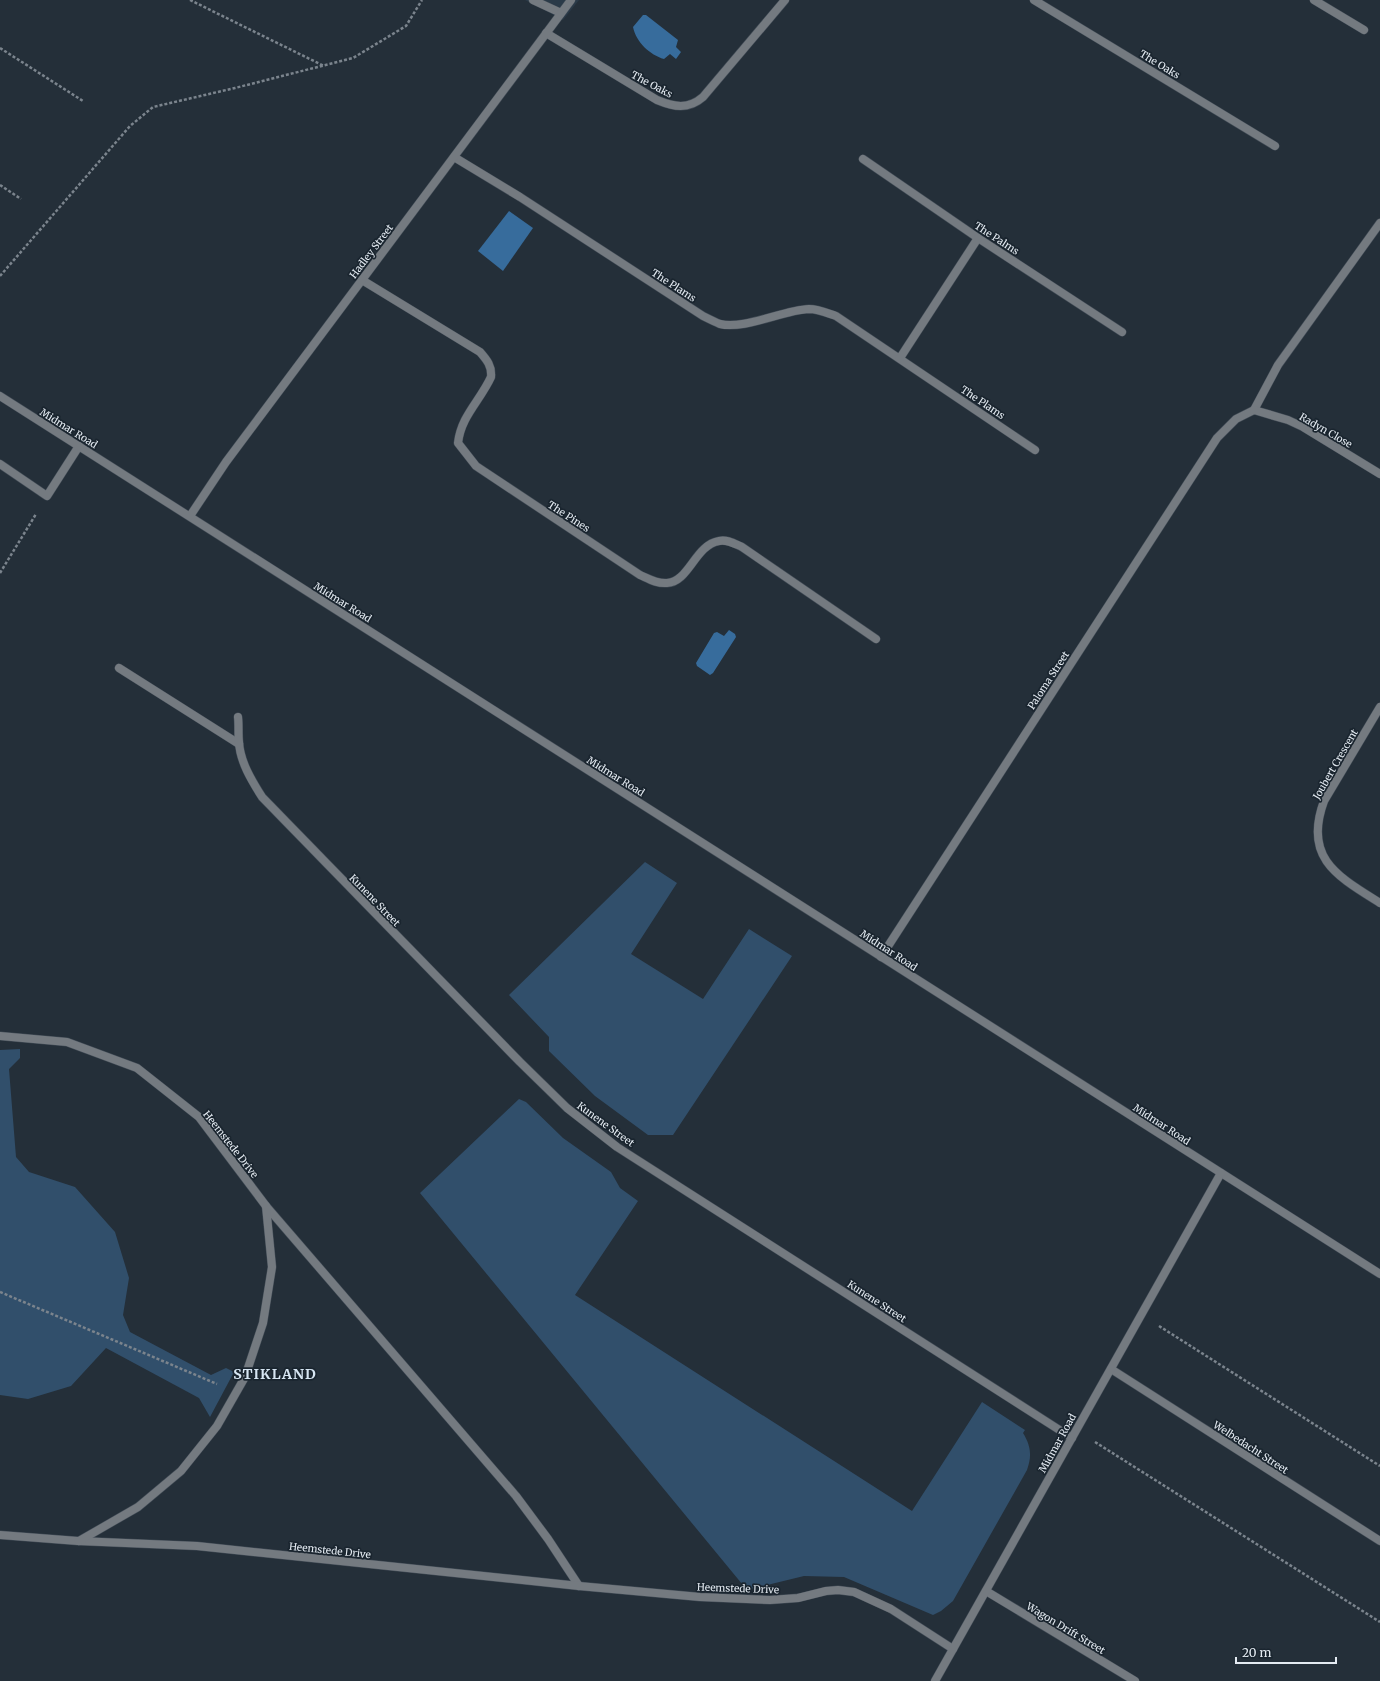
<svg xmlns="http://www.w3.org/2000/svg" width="1380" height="1681" font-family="Merriweather,serif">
	<rect width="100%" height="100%" fill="#242f39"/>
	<path fill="#2a3a48" d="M525,0H579L563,20Z"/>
	<g fill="#314f6b">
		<path d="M645,862L677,883L631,954L703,999L749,929L792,956L673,1135H648L595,1096L549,1051V1037L509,995Z"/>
		<path d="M20,1049V1058L9,1069L16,1157L29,1172L75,1187L115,1232L129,1278L123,1315L130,1332L211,1375L226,1368L234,1372L210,1417L199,1398L106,1348L71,1386L28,1399L0,1395V1050Z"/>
		<path d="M519,1099L526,1102L563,1138L611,1172L620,1188L638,1201L575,1295L912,1511L982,1402L1025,1430L1023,1433C1031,1446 1032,1456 1027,1470L953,1601L941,1611L933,1615L844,1577L804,1576L747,1590L420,1193Z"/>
	</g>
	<g fill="#376c9c">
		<path d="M643,15H646L678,40L676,47L681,52L676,59L670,54L664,59C650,55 636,42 633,27Z"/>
		<path d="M509,211L533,228L503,271L478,251Z"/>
		<path d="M729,630L735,634L736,637L713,673L710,675L697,666L696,663L714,633L717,632L724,636Z"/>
	</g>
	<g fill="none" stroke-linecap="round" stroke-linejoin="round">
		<g stroke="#434d57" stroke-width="9">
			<g id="lane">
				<path d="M362,280L480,352C487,360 492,366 491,377C480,401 461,416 458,443L476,466L640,575C649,579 657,584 667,583C689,582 695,545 719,541C727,539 735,544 742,547L876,639"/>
				<path d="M1254,410L1278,365L1380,223"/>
				<path d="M0,464L47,496L79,446"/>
				<path d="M119,668L239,744"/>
			</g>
		</g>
		<g stroke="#434d57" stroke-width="9">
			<g id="street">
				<path d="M533,0L561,13"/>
				<path d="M1034,0L1275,146"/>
				<path d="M1314,0L1364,30"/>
				<path d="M546,33L657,100C674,107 688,110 703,97L785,0"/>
				<path d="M454,157L520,197L703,316C709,319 715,322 720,324C744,330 783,310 809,309C818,309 827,313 836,316L1035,450"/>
				<path d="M863,159L978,238L1122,332"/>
				<path d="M900,358L978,238"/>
				<path d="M0,396L1380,1274"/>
				<path d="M190,516L226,462L571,0"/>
				<path d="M1380,707L1324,801C1303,858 1337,876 1380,903"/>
				<path d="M238,717C239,725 238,734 239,742C240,762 252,781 262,797L520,1062L567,1108L617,1147L1072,1438"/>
				<path d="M881,957L1217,438L1236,419L1254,410L1288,420L1303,427L1380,474"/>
				<path d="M0,1036L67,1042L137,1068L199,1117L266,1206L516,1496L548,1539L579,1586"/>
				<path d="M1111,1369L1380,1541"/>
				<path d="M0,1535L78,1541L197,1546L579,1586L700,1597L770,1600L798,1598L826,1591L838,1590L854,1592L891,1609L953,1649"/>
				<path d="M79,1541L138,1507L181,1471L217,1426L245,1377L263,1323L272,1267L266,1206"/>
				<path d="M986,1591L1135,1681"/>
				<path d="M935,1681L1221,1173"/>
			</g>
		</g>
		<g stroke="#7b848d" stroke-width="2.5" stroke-dasharray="3 2" stroke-linecap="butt">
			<path d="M190,0L324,66"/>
			<path d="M0,48L83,101"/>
			<path d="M0,185L21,199"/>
			<path d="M0,276L130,126L153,107L235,88L353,58L406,26L422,0"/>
			<path d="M0,573L36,514"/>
			<path d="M0,1292L217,1384"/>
			<path d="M1159,1326L1380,1466"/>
			<path d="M1095,1442L1380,1622"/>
		</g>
		<use href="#lane" stroke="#747a80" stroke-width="8"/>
		<use href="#street" stroke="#747a80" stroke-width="8"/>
	</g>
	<g text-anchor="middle" stroke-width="3.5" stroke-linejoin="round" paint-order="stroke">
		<g font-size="10" fill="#e4ebf2" stroke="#1a252f">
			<text transform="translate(1160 64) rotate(31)" y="4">The Oaks</text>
			<text transform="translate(652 84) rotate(28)" y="4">The Oaks</text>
			<text transform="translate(997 238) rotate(33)" y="4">The Palms</text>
			<text transform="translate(371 251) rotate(-53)" y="4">Hadley Street</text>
			<text transform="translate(674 285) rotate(33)" y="4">The Plams</text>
			<text transform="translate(983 402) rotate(34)" y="4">The Plams</text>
			<text transform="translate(69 428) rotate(32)" y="4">Midmar Road</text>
			<text transform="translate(1326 430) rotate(30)" y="4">Radyn Close</text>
			<text transform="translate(569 516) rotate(33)" y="4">The Pines</text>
			<text transform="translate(343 602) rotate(32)" y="4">Midmar Road</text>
			<text transform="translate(1048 680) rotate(-57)" y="4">Paloma Street</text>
			<text transform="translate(1335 764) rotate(-60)" y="4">Joubert Crescent</text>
			<text transform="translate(616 776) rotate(32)" y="4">Midmar Road</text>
			<text transform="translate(375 900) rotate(46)" y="4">Kunene Street</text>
			<text transform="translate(889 950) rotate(33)" y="4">Midmar Road</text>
			<text transform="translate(606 1124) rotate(36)" y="4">Kunene Street</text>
			<text transform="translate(1162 1124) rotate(33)" y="4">Midmar Road</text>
			<text transform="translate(231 1144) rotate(52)" y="4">Heemstede Drive</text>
			<text transform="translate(877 1301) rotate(33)" y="4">Kunene Street</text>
			<text transform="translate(1057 1443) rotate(-61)" y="4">Midmar Road</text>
			<text transform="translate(1251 1447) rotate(33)" y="4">Welbedacht Street</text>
			<text transform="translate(330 1550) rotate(6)" y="4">Heemstede Drive</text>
			<text transform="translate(738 1588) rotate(2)" y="4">Heemstede Drive</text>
			<text transform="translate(1066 1628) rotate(31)" y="4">Wagon Drift Street</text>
		</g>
		<g font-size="14" font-weight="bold" letter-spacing="1" fill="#d7e6f3" stroke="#1a252f">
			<text x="275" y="1379">STIKLAND</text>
		</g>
	</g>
	<path d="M1236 1657v6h100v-6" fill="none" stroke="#e4ebf2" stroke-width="2"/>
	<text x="1242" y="1657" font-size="12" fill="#e4ebf2" stroke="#1a252f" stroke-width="3" paint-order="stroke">20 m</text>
</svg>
